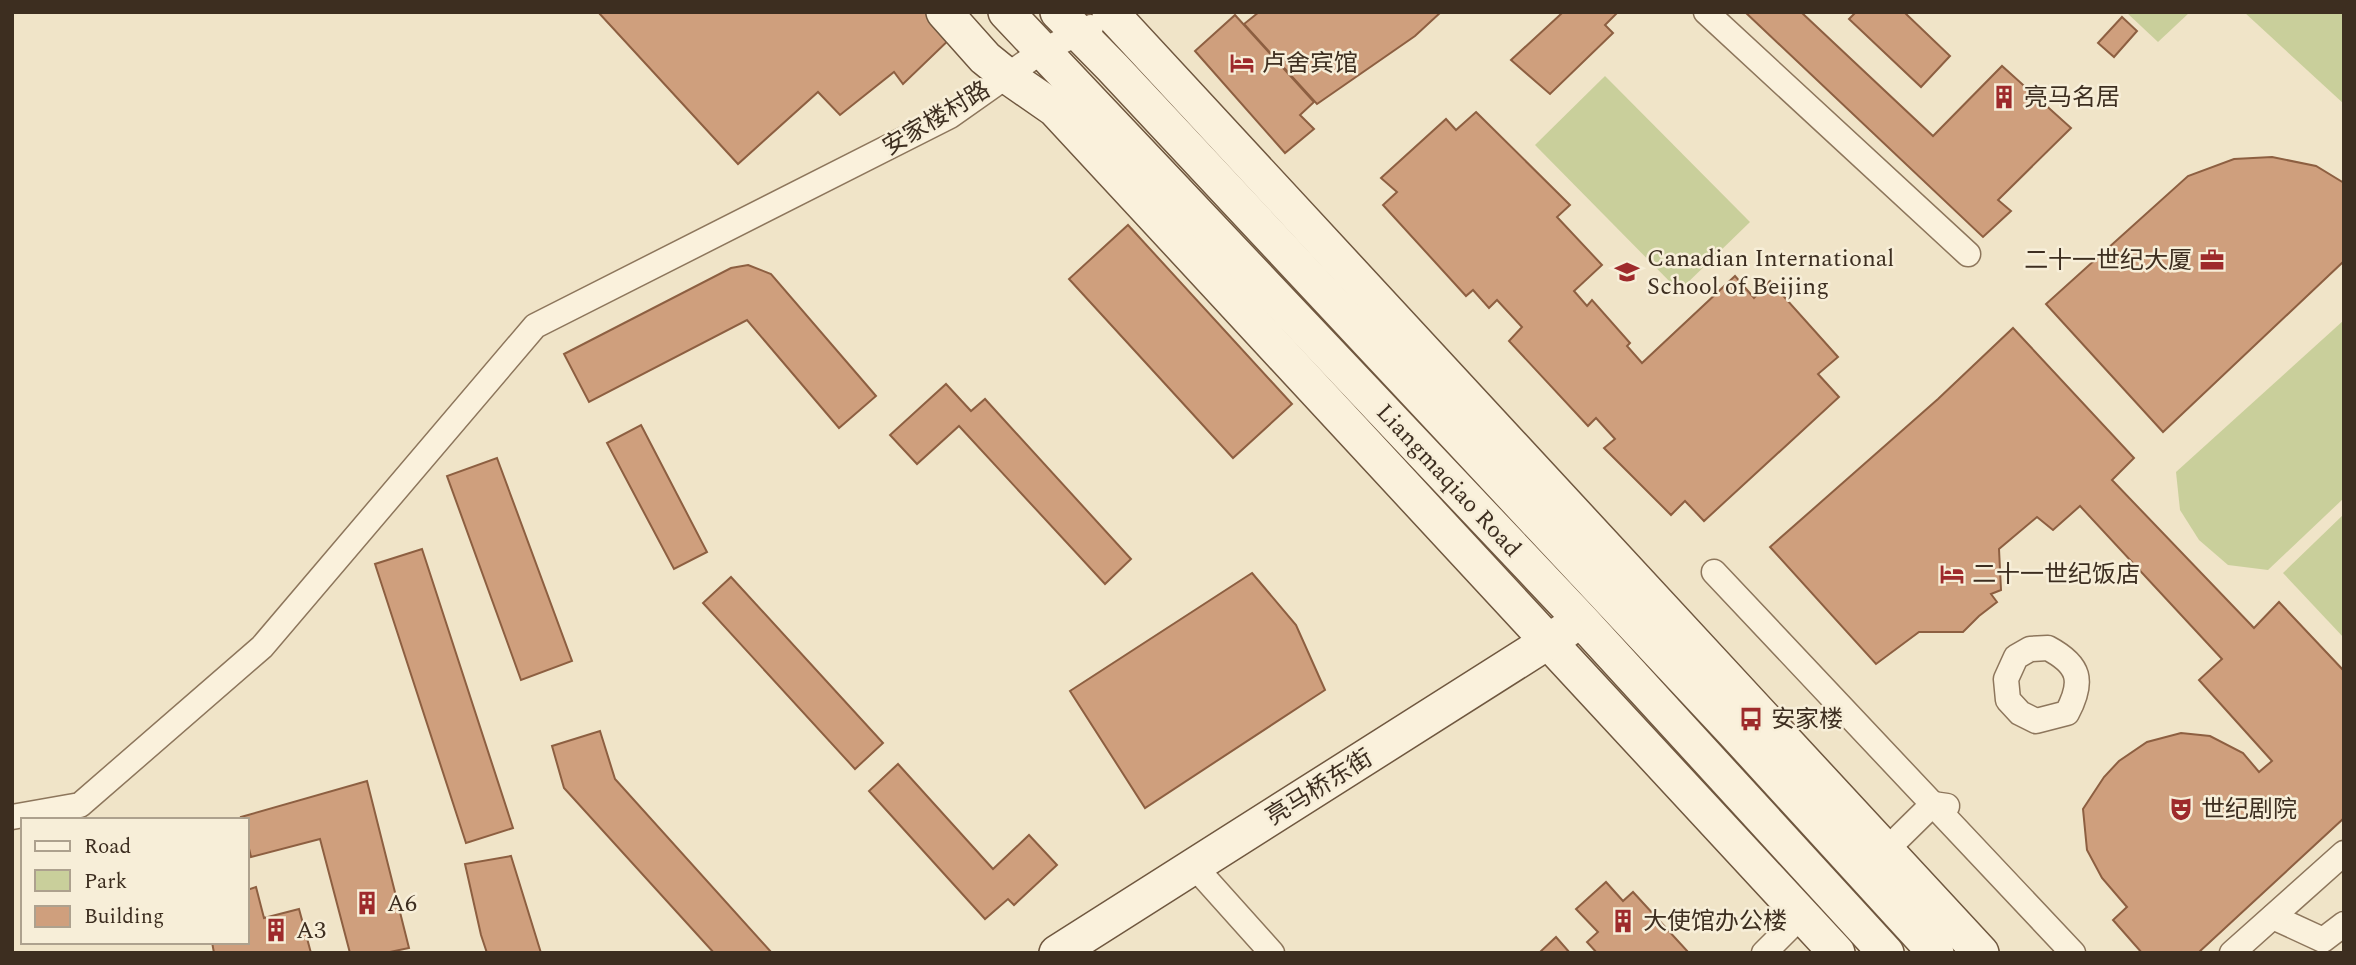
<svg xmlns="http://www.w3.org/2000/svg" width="2356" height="965" font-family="Spectral,'Noto Sans SC',serif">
	<rect width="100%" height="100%" fill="#f0e4c8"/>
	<g fill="#c9cf9b">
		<path d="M2126,12H2190L2158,42Z"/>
		<path d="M2244,12H2342L2344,104Z"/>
		<path d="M1605,76L1750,222L1679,291L1535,145Z"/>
		<path d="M2344,320V498L2268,570L2228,565L2199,540L2180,510L2176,472Z"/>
		<path d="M2344,514V638L2283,573Z"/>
	</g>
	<g fill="#cf9f7d" stroke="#8d5f41" stroke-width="2">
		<path d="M598,12H934L955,34L903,84L894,72L840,115L818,92L738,164Z"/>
		<path d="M1259,12H1441L1415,36L1317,104L1244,24Z"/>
		<path d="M1559,12H1618L1605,25L1613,33L1550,94L1511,60L1561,14Z"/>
		<path d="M1745,12H1801L1933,136L2002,66L2071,128L1998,200L2011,211L1983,237Z"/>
		<path d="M1856,12H1904L1950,56L1921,87L1849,19Z"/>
		<path d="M1235,15L1314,102L1300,115L1314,129L1285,153L1195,51Z"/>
		<path d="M2122,17L2137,31L2114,57L2098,43Z"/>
		<path d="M1476,112L1570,205L1557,217L1602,265L1574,291L1587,306L1592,300L1630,343L1627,346L1642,363L1735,276L1754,298L1770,281L1838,357L1818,374L1839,397L1704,521L1685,501L1671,515L1604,448L1615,439L1596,418L1588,426L1509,341L1522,327L1497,300L1489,308L1473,290L1466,296L1383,205L1397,192L1381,178L1446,119L1456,130Z"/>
		<path d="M2272,157L2316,166L2344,183V261L2163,432L2046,304L2188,176L2234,159Z"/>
		<path d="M1128,225L1292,404L1233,458L1069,279Z"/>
		<path d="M748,265L771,274L876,396L839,428L747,320L589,402L564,354L731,268Z"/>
		<path d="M2013,328L2134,458L2112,480L2254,628L2279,602L2344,671V818L2198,953H2142L2113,920L2127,907L2102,878L2087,850L2083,809L2104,777L2119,761L2147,742L2181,733L2210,736L2243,753L2259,772L2272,761L2199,680L2222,659L2080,506L2053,530L2037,517L1999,549L2001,590L1991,594L1997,602L1979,616L1963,632H1919L1876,664L1770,547L1938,399Z"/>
		<path d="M946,384L971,411L985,399L1131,559L1105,584L959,426L917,464L890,435Z"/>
		<path d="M641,425L707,552L674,569L607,443Z"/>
		<path d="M497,458L572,661L521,680L447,476Z"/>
		<path d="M422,549L513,828L466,843L375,564Z"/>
		<path d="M1252,573L1296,625L1325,690L1145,808L1070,691Z"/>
		<path d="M731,577L883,743L855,769L703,603Z"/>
		<path d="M600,731L615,779L772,953H714L564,788L552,746Z"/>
		<path d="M898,764L993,869L1029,835L1057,865L1014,905L1008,899L985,919L869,791Z"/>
		<path d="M367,781L409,948L385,953H350L320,839L251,857L247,840V820H242L241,817Z"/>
		<path d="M511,856L541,953H487L481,935L465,864Z"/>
		<path d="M1606,882L1623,901L1633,892L1689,953H1597L1587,942L1598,932L1576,909Z"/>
		<path d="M256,887L264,918L299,909L311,953H214L212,942H247V890Z"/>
		<path d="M1556,937L1570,953H1539Z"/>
	</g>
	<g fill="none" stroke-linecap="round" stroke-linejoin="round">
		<g stroke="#8d765c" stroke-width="27">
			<g id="street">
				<path d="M1706,12L1968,254"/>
				<path d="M1714,572L2073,953"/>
				<path d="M2048,648C2080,665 2084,681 2067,713L2036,721L2020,713L2008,700L2006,679L2016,657L2030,649Z"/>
				<path d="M12,817L80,805L262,647L535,326L950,116L1042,51L1091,27"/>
				<path d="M1874,862L1933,804L1947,806"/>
				<path d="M1194,866L1272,953"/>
				<path d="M2273,917L2323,940L2344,924"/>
				<path d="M1764,953L1802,915"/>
				<path d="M2232,953L2344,853"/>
			</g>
		</g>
		<g stroke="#6f573f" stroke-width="38">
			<g id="secondary">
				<path d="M944,12L985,58L1006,75L1055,109L1837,953"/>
				<path d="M1006,12L1581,620L1886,953"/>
				<path d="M1058,12L1113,68L1735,733L1936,953"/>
				<path d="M1110,12L1981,953"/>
				<path d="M1057,953L1566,630"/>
			</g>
		</g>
		<use href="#street" stroke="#faf1dc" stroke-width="24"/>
		<use href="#secondary" stroke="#faf1dc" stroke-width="35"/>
	</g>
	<defs>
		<g id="hotel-bare" transform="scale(1.89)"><path d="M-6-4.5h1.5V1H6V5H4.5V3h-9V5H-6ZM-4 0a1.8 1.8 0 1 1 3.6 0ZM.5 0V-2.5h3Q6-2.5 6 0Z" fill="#9e2a2b" stroke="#f7eed8" stroke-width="2.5" paint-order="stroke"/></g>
		<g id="building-bare" transform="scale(1.89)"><path d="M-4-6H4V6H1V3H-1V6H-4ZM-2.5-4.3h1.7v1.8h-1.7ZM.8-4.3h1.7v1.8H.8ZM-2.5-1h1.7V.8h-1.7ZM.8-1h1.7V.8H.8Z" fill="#9e2a2b" stroke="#f7eed8" stroke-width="2.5" paint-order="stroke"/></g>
		<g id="office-bare" transform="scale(1.89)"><path d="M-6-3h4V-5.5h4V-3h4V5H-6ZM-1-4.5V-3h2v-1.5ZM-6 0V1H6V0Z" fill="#9e2a2b" stroke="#f7eed8" stroke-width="2.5" paint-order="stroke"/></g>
		<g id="school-bare" transform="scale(1.89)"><path d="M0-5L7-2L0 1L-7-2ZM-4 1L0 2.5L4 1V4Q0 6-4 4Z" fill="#9e2a2b" stroke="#f7eed8" stroke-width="2.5" paint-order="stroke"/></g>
		<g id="bus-bare" transform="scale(1.89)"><path d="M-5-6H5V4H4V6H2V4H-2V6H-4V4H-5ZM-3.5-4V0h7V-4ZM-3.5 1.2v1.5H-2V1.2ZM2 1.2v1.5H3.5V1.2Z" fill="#9e2a2b" stroke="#f7eed8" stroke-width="2.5" paint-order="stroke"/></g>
		<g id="theatre-bare" transform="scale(1.89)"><path d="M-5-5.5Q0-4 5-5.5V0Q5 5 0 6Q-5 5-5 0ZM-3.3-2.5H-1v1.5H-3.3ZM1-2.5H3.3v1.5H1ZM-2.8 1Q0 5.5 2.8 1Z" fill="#9e2a2b" stroke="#f7eed8" stroke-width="2.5" paint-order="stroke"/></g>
	</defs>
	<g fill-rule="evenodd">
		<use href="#hotel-bare" x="1242" y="63"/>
		<use href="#building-bare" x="2004" y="97"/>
		<use href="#office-bare" x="2212" y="260"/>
		<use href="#school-bare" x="1627" y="272"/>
		<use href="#hotel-bare" x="1952" y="574"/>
		<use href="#bus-bare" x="1751" y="719"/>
		<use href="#theatre-bare" x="2181" y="809"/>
		<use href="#building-bare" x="367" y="903"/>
		<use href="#building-bare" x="1623" y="921"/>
		<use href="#building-bare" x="276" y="930"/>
	</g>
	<g text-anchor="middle" stroke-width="5" stroke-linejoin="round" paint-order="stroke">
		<g font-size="24" fill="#3d2e20" stroke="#f7eed8" text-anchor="start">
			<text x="1262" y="71">卢舍宾馆</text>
			<text x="2024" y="105">亮马名居</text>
			<text x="1647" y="266">Canadian International<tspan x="1647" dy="28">School of Beijing</tspan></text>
			<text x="2192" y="268" text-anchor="end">二十一世纪大厦</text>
			<text x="1972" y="582">二十一世纪饭店</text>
			<text x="1771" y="727">安家楼</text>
			<text x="2201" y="817">世纪剧院</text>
			<text x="387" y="911">A6</text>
			<text x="1643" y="929">大使馆办公楼</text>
			<text x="296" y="938">A3</text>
		</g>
		<g font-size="24" fill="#3d2e20" stroke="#f7eed8">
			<text transform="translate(936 118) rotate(-31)" y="8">安家楼村路</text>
			<text transform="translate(1449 480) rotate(47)" y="8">Liangmaqiao Road</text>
			<text transform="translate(1319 787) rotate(-32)" y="8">亮马桥东街</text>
		</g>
	</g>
	<rect width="2356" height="965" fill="none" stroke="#3d2e20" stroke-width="28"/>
	<rect x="21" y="818" width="228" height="126" fill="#f7eed8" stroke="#ada18e" stroke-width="2"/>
	<rect x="35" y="841" width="35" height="10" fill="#faf1dc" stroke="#ada18e" stroke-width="2"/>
	<text x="84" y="853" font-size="21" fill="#3d2e20">Road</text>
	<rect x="35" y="870" width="35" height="21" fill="#c9cf9b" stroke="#ada18e" stroke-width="2"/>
	<text x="84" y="888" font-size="21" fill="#3d2e20">Park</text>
	<rect x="35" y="906" width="35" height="21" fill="#cf9f7d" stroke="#ada18e" stroke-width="2"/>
	<text x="84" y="923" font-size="21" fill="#3d2e20">Building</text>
</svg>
